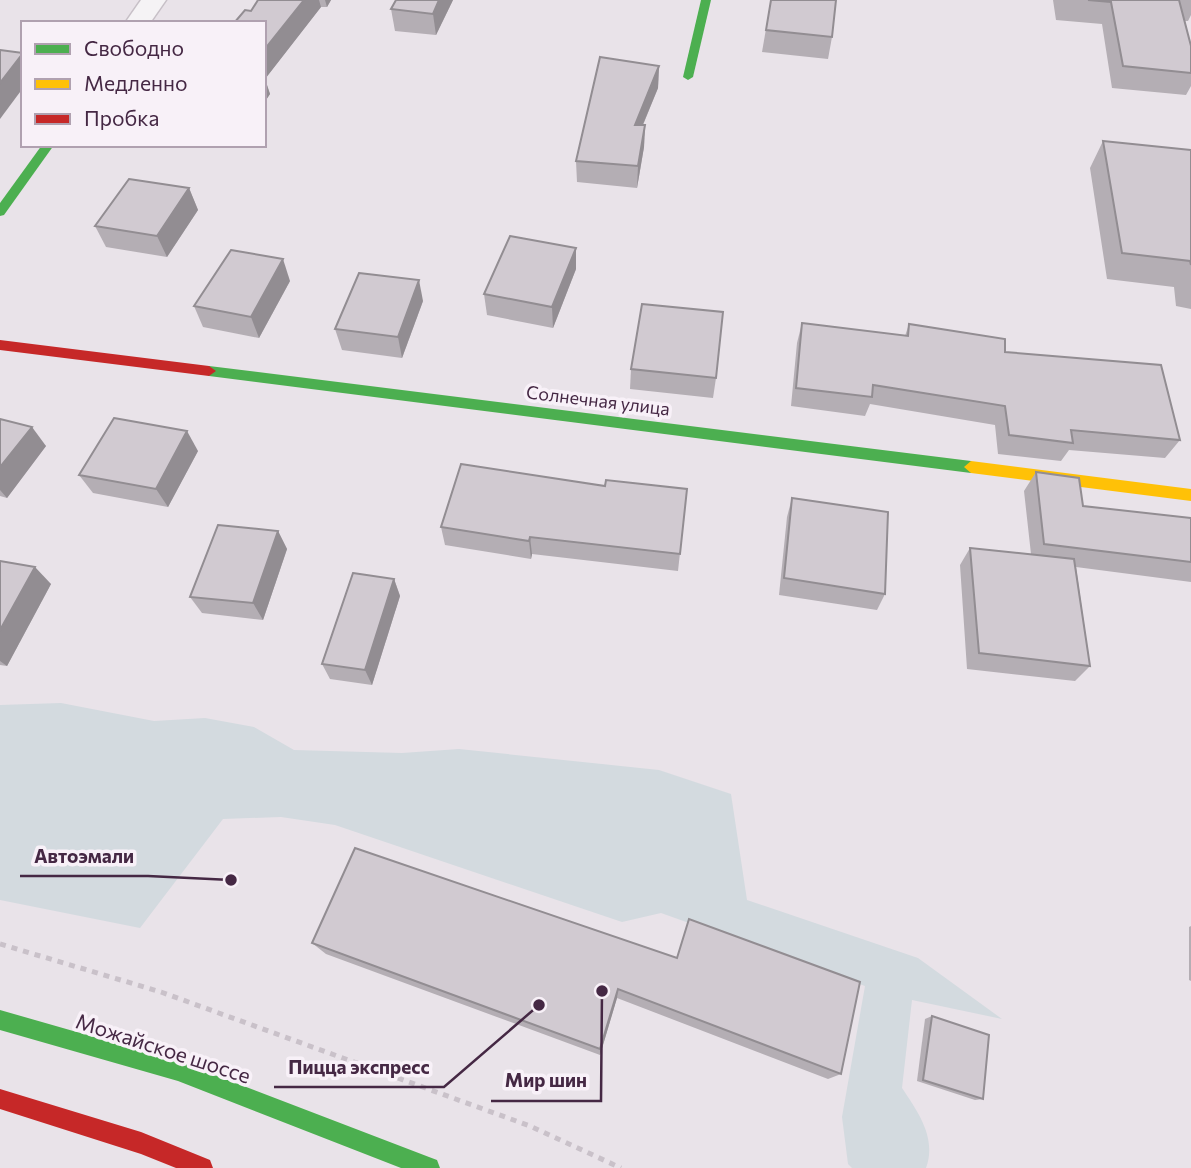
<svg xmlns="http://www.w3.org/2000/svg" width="1191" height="1168" font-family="Commissioner,sans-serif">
	<rect width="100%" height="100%" fill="#e9e3e9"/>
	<path fill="#d3dadf" d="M61,703L154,721L205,718L254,727L294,750L402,753L459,749L659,770L731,794L747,900L918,958L1002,1019L912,1000L902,1088C918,1112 937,1138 926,1168H852L848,1164L842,1117L865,986L661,913L622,922L335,825L281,817L223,819L140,928L0,900V705Z"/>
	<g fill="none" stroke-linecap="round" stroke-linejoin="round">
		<g stroke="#c7c0c7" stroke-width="3">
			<path id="street" d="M141,0H166L150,23H125Z"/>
		</g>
		<path stroke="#c9c1c9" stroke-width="5" stroke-dasharray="6 6" stroke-linecap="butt" d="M0,944L161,992L530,1126L621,1168"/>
		<use href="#street" fill="#f5f3f5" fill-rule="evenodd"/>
		<g fill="#4caf50" fill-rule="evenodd">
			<path d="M701,0H711L693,77L688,80L683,77Z"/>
			<path d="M42,145H54L4,215L0,216V203Z"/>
			<path d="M209,366L971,461L978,467L971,473L209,376L202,371Z"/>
			<path d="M0,1010L178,1061L429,1157L437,1160L440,1168H401L178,1081L0,1030Z"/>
		</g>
		<path fill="#ffc107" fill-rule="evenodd" d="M971,461L1191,489V501L971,473L964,467Z"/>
		<g fill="#c62828" fill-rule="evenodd">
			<path d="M0,340L209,366L216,371L209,376L0,350Z"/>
			<path d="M0,1089L141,1132L210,1160L213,1168H176L141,1154L0,1109Z"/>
		</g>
	</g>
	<g fill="#b4aeb4">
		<path d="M258,0H331L327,7H321L265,79L270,94L264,103L251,11Z"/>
		<path d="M396,0H453L436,35L395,31L391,9Z"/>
		<path d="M771,0L832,37L828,59L762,52Z"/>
		<path d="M1053,0H1191V15L1188,21H1185L1191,46V86L1186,95L1112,88L1102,24L1056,20Z"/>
		<path d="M659,66L658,88L643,125H645L644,147L637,188L577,182L576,161Z"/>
		<path d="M1103,141L1191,150V309L1176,306L1174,287L1107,279L1090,168Z"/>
		<path d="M189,188L198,210L167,257L106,247L95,226Z"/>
		<path d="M576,269L553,328L487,315L484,294Z"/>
		<path d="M290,281L259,338L203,327L194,306Z"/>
		<path d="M423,301L402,358L342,350L335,329Z"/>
		<path d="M802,323L905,336L909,324L1005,352L1180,440L1165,458L1069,450L1061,461L998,454L995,425L870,404L865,416L791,406L797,343Z"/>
		<path d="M631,369L716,378L713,398L630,389Z"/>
		<path d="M0,419L46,446L7,498L0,496Z"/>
		<path d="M198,451L168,507L93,493L79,475Z"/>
		<path d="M1036,472L1083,506L1191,518V582L1076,567L1090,666L1075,681L967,669L960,565L970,548L1031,554L1024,491Z"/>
		<path d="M605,486L687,489L678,571L532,554L531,559L445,545L441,527Z"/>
		<path d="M792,498L885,594L877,610L779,595L787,517Z"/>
		<path d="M278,531L287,549L263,620L202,613L190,597Z"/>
		<path d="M0,561L51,584L7,666L0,665Z"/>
		<path d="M394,579L400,596L372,685L330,679L322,664Z"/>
		<path d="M689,919L841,1074L828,1079L617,998L600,1055L326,954L312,943L677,958Z"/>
		<path d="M1191,926V981L1189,980V927Z"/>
		<path d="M932,1016L983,1099L975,1100L917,1081L925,1019Z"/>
	</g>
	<g fill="#928d92">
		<path d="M304,0H319L321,7L265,79L270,94L264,103V50Z"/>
		<path d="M325,0H331L327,7Z"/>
		<path d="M439,0H453L436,35L433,14Z"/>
		<path d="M23,53V88L0,119V83Z"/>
		<path d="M659,66L658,88L634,146L635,125Z"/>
		<path d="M645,125L644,147L637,188L638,166Z"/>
		<path d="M189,188L198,210L167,257L157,236Z"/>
		<path d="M576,248V269L553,328L552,307Z"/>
		<path d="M283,259L290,281L259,338L251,317Z"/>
		<path d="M419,280L423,301L402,358L398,337Z"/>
		<path d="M32,427L46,446L7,498L0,490V467Z"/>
		<path d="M187,431L198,451L168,507L156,489Z"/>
		<path d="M278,531L287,549L263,620L253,603Z"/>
		<path d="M530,537L532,554L531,559L529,541Z"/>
		<path d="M35,567L51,584L7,666L0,661V630Z"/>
		<path d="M394,579L400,596L372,685L365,670Z"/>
		<path d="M618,989L617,998L600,1055V1049Z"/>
	</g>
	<g fill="#d1cad1" stroke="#928d92" stroke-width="2">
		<path d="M258,0H304L264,50V23H234L245,10L251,11Z"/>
		<path d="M396,0H439L433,14L391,9Z"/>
		<path d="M771,0H836L832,37L766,30Z"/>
		<path d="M1088,0H1179L1191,46V73L1123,66L1111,2Z"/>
		<path d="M0,50L23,53L0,83Z"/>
		<path d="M600,57L659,66L635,125H645L638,166L576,161Z"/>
		<path d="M1103,141L1191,150V265L1190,261L1122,253Z"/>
		<path d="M129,179L189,188L157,236L95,226Z"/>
		<path d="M510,236L576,248L552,307L484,294Z"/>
		<path d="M231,250L283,259L251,317L194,306Z"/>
		<path d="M359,273L419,280L398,337L335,329Z"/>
		<path d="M642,304L723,312L716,378L631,369Z"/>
		<path d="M802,323L908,336L909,324L1005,339V352L1161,365L1180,440L1071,430L1073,443L1009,435L1005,406L873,385L872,397L796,388Z"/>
		<path d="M114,418L187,431L156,489L79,475Z"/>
		<path d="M0,419L32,427L0,467Z"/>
		<path d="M461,464L605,486L606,480L687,489L680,554L530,537L529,541L441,527Z"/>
		<path d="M1036,472L1079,478L1083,506L1191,518V562L1044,544Z"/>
		<path d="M792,498L888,512L885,594L784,578Z"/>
		<path d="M218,525L278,531L253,603L190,597Z"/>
		<path d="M970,548L1074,559L1090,666L979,653Z"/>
		<path d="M0,561L35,567L0,630Z"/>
		<path d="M353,573L394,579L365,670L322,664Z"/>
		<path d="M355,848L677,958L689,919L860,982L841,1074L618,989L600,1049L312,943Z"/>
		<path d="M932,1016L989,1035L983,1099L923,1080Z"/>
	</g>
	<g text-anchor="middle" stroke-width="7" stroke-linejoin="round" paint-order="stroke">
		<g font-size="18" fill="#452844" stroke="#f8f1f8">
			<text transform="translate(598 401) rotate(7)" y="6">Солнечная улица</text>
		</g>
		<g font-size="21" fill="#452844" stroke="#f8f1f8">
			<text transform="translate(163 1049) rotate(18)" y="7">Можайское шоссе</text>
		</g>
	</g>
	<path fill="none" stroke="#452844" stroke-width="2.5" d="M231 880L148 876H20M539 1005L444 1087H274M602 991L601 1101H491"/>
	<g fill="#452844" stroke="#f8f1f8" stroke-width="2.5">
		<circle cx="231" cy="880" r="7"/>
		<circle cx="539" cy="1005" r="7"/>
		<circle cx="602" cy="991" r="7"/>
	</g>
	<g font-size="19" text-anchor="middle" font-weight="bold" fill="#452844" stroke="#f8f1f8" stroke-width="7" stroke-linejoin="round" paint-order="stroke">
		<text x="84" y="863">Автоэмали</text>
		<text x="359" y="1074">Пицца экспресс</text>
		<text x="546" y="1087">Мир шин</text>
	</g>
	<rect x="21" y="21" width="245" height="126" fill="#f8f1f8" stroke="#b0a1b0" stroke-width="2"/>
	<rect x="35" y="44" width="35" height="10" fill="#4caf50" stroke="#b0a1b0" stroke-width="2"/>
	<text x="84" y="56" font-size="21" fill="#452844">Свободно</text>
	<rect x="35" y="79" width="35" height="10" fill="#ffc107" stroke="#b0a1b0" stroke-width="2"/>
	<text x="84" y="91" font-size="21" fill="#452844">Медленно</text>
	<rect x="35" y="114" width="35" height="10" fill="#c62828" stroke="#b0a1b0" stroke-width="2"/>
	<text x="84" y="126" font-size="21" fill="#452844">Пробка</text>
</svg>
